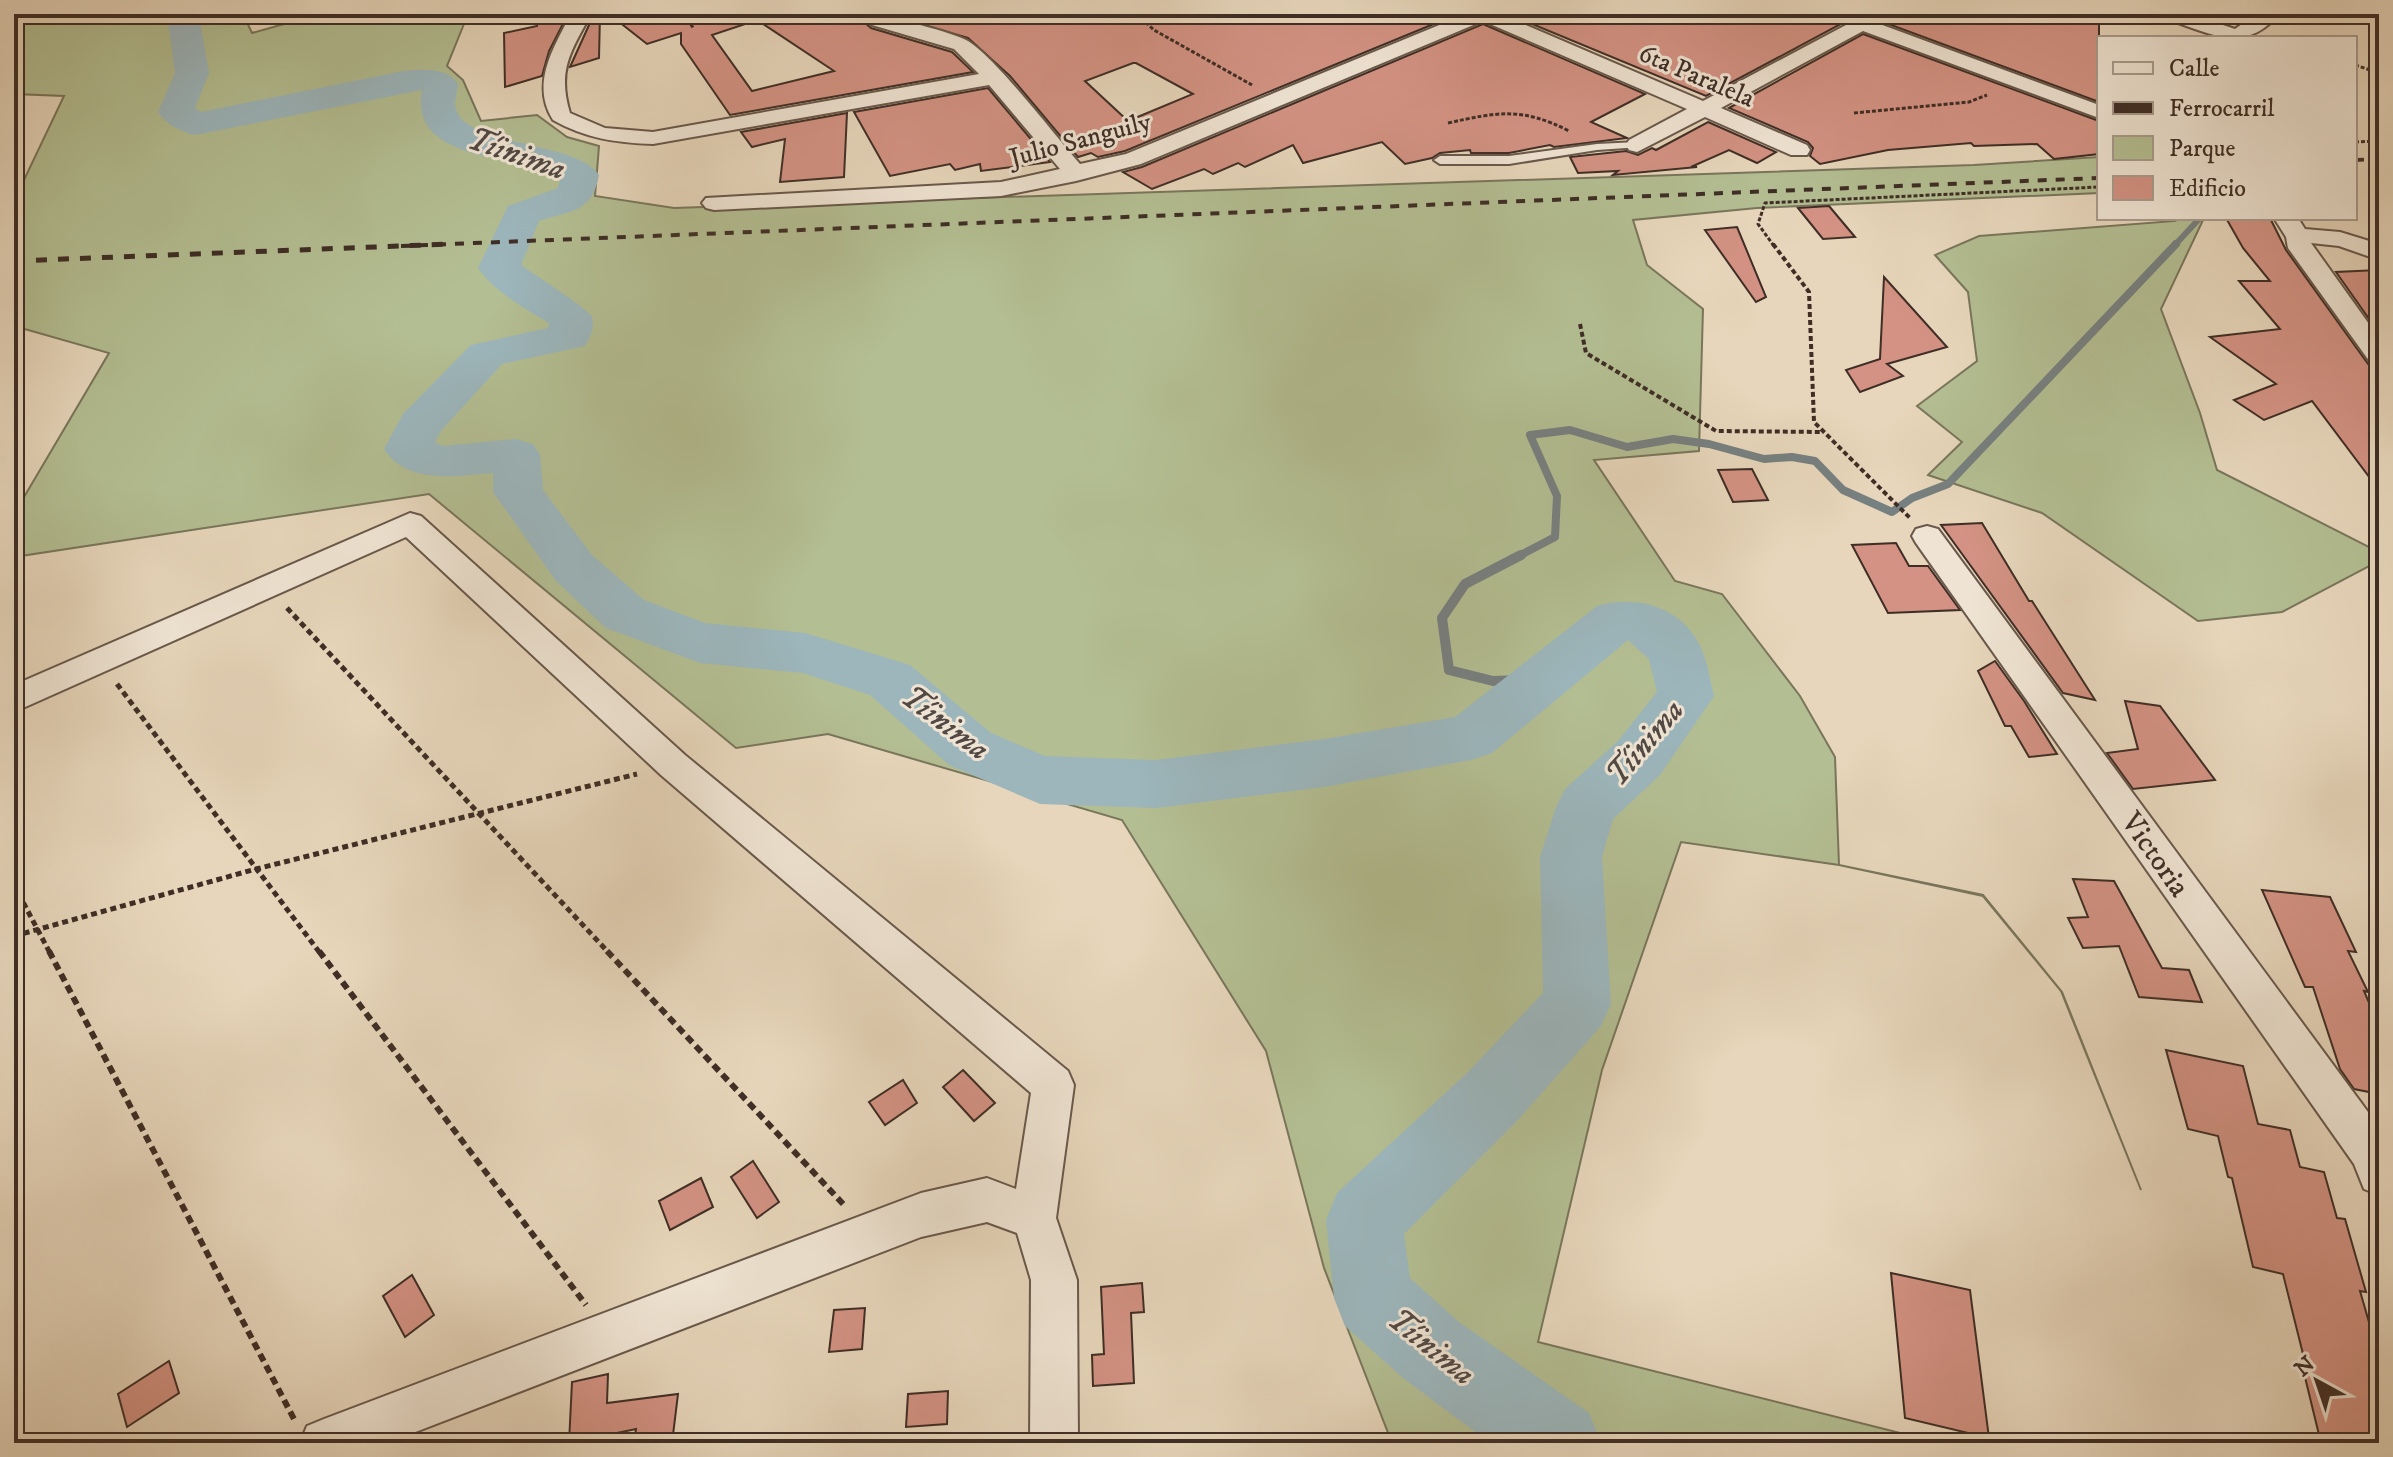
<svg xmlns="http://www.w3.org/2000/svg" width="2393" height="1457" font-family="'IM FELL DW Pica',serif">
	<rect width="100%" height="100%" fill="#e7d6bb"/>
	<filter id="stains"><feTurbulence type="fractalNoise" baseFrequency=".0025" numOctaves="4"/><feColorMatrix values="0 0 0 0 .2 0 0 0 0 .09 0 0 0 0 .02 0 0 0 .5 -.17"/></filter>
	<radialGradient id="worn" r=".72"><stop offset=".6" stop-color="#630" stop-opacity="0"/><stop offset="1" stop-color="#630" stop-opacity=".3"/></radialGradient>
	<g fill="#b3be92" stroke="#79765c" stroke-width="2">
		<path d="M14,14H243L252,33L298,20L303,14H468L447,66L463,80L481,121L537,115L567,137L599,146L595,196L674,208L1974,165L2099,157V193L1757,208L1633,220L1647,265L1703,309L1699,451L1594,460L1675,581L1722,594L1800,696L1835,757L1839,865L1983,895L2062,992L2141,1190L2061,991L1983,896L1839,865L1681,842L1602,1070L1538,1342L1924,1439L1876,1433L1877,1443H1392L1324,1268L1266,1051L1122,820L828,734L736,748L429,494L14,557V514L109,353L14,326V185L24,180L64,96L14,94Z"/>
		<path d="M2173,218H2204L2161,309L2200,413L2217,470L2379,552V561L2282,612L2198,621L2042,513L1928,475L1962,442L1917,406L1977,361L1968,292L1935,255L1979,236L2175,221Z"/>
	</g>
	<g fill="none" stroke-linecap="round" stroke-linejoin="round">
		<path stroke="#778080" stroke-width="6" d="M2174,246L2200,218"/>
		<path stroke="#778080" stroke-width="8" d="M1517,557L1555,537L1557,496L1530,435L1570,430L1627,447L1673,439L1709,444L1764,459L1792,457L1815,461L1843,490L1892,512L1912,498L1948,484L2176,244"/>
		<path stroke="#778080" stroke-width="10" d="M1521,555L1465,584L1442,618L1449,670L1493,681L1543,679"/>
		<path fill="#9cb6bc" fill-rule="evenodd" d="M167,14H199L209,73L195,108L201,112L403,71C422,69 447,67 458,84C458,90 455,97 455,103C456,148 575,139 599,175C592,213 572,210 539,221L521,265C532,273 590,310 592,317C595,327 590,338 585,346L502,364L441,431L435,442L443,446L516,439L533,444L540,455L543,490L592,555L644,600L705,623L805,633L910,665L991,733L1045,756L1156,760L1324,739L1455,717L1597,606C1637,594 1683,607 1701,648C1708,663 1710,681 1714,696L1660,775L1613,819L1602,857L1611,1004L1601,1026L1518,1120L1404,1234L1410,1278L1459,1322L1589,1413L1601,1443H1490L1403,1378L1345,1326L1334,1298L1326,1220L1337,1193L1468,1072L1543,993L1540,857L1556,807L1565,789L1618,741L1657,692L1649,659L1628,640L1492,753L1471,760L1324,787L1156,808L1040,804L949,765L870,695L803,673L700,663L606,628L556,581L493,492V473C456,476 407,485 384,449L403,414L471,345L548,328L549,323C525,309 494,291 478,268L508,206L558,188L560,180C552,176 545,172 537,169C498,155 409,155 422,90L195,135C180,131 167,125 158,112L175,73Z"/>
	</g>
	<g fill="#d39283" stroke="#3f2e26" stroke-width="2" fill-rule="evenodd">
		<path d="M537,14H568L549,51L542,76L505,87L504,33L537,26Z"/>
		<path d="M594,14H600L599,58L570,67Z"/>
		<path d="M609,14H855L871,28L952,52L973,72L730,115L681,44V33L647,44ZM757,20L834,71L752,91L712,35Z"/>
		<path d="M884,14H1458L1125,151L1098,157L1091,153L1078,157L1010,76L968,38ZM1133,63H1136L1193,94L1128,121L1085,81Z"/>
		<path d="M1508,14H1821L1839,25L1706,96Z"/>
		<path d="M1884,14H2099V102L1883,22L1886,18Z"/>
		<path d="M1483,24L1645,94L1591,122L1627,138L1554,147L1550,145L1509,153H1471L1470,150L1440,153L1432,158L1405,164L1382,142L1303,163L1293,145L1245,167L1238,163L1213,174L1204,169L1152,189L1123,172L1142,167Z"/>
		<path d="M1863,34L2099,121V154L2054,159L2037,144L1974,146L1971,143L1888,150L1820,164L1810,156L1813,148L1808,142L1729,108Z"/>
		<path d="M988,88L1050,162L981,171L980,164L955,170L950,164L890,176L854,112Z"/>
		<path d="M847,113L844,177L780,182L785,139L752,147L741,132Z"/>
		<path d="M1708,122L1776,152L1757,163L1729,150L1693,166L1697,167L1613,175L1618,171L1578,173L1570,157L1626,151L1638,155L1652,148L1656,150Z"/>
		<path d="M1829,206L1855,237L1823,239L1798,208Z"/>
		<path d="M2226,218H2270L2286,250L2368,364L2379,367V490L2312,401L2264,420L2234,400L2276,384L2210,337L2280,329L2239,281H2270L2243,248Z"/>
		<path d="M1737,227L1766,297L1756,302L1705,230Z"/>
		<path d="M2379,270V333L2336,272Z"/>
		<path d="M1884,277L1947,347L1887,364L1903,376L1860,392L1846,370L1880,359Z"/>
		<path d="M1752,469L1768,500L1733,502L1718,470Z"/>
		<path d="M1982,523L2029,601H2032L2095,700L2063,693L1941,525Z"/>
		<path d="M1896,543L1909,566H1928L1960,610L1888,613L1852,545Z"/>
		<path d="M1995,661L2024,701L2057,754L2029,757L2011,726H2005L1978,671Z"/>
		<path d="M2125,701L2160,706L2215,780L2133,789L2107,753L2138,749Z"/>
		<path d="M2073,879L2114,881L2162,968L2189,970L2202,1002L2139,997L2119,946L2083,948L2068,918L2088,917Z"/>
		<path d="M2262,890L2330,897L2356,952L2348,951L2368,992L2364,991L2379,1026V1094L2354,1089L2340,1069L2313,987H2305Z"/>
		<path d="M2166,1050L2243,1066L2258,1124L2290,1130L2300,1167L2324,1172L2337,1218L2345,1219L2366,1292L2360,1291L2379,1357V1443H2321L2304,1373L2308,1374L2283,1274L2253,1267L2232,1178L2228,1177L2218,1136L2188,1129Z"/>
		<path d="M963,1070L995,1103L974,1121L943,1087Z"/>
		<path d="M903,1080L917,1103L885,1125L869,1102Z"/>
		<path d="M753,1161L779,1202L757,1218L731,1177Z"/>
		<path d="M701,1178L713,1207L670,1230L659,1201Z"/>
		<path d="M1891,1273L1970,1290L1989,1438L1905,1418Z"/>
		<path d="M412,1275L434,1315L405,1337L383,1296Z"/>
		<path d="M1142,1283L1144,1312L1131,1313L1134,1383L1093,1386L1092,1355L1104,1354L1101,1287Z"/>
		<path d="M865,1308L862,1349L829,1352L834,1310Z"/>
		<path d="M169,1361L179,1393L127,1427L118,1394Z"/>
		<path d="M608,1374L607,1403L678,1394L672,1443H634L636,1429L569,1443L572,1382Z"/>
		<path d="M948,1391L947,1424L906,1427L908,1394Z"/>
	</g>
	<g fill="none" stroke-linecap="round" stroke-linejoin="round">
		<g stroke="#69584b" stroke-width="4">
			<path id="service" d="M1637,142L1641,143V147L1597,150L1509,164H1440L1434,160L1440,156H1509L1597,144Z"/>
		</g>
		<g stroke="#69584b" stroke-width="4">
			<g id="minor">
				<path d="M571,14H591C571,51 557,70 570,113L605,128L653,132L979,74L954,49L872,25L858,14C881,14 946,30 966,40C993,54 1057,138 1080,164L1126,154L1466,14H1500L1703,101L1846,25L1824,14L1860,17L1880,14L1883,18L1877,23L2099,105V118L1863,31L1721,108L1807,145L1810,150L1807,155H1791L1705,117L1637,152L1629,150L1626,145L1629,140L1687,109L1483,21L1141,164L1076,181L1001,196L714,210L706,208L702,203L706,198L1001,182L1060,169L989,85L653,144C616,143 585,138 553,120C530,84 554,47 571,14Z"/>
				<path d="M2161,14H2190L2235,29L2256,14H2279C2244,56 2207,32 2164,18Z"/>
				<path d="M2274,218H2298L2305,229L2340,232L2379,244V260L2339,246L2311,243L2379,338V364L2370,362L2288,248L2286,237Z"/>
				<path d="M410,513L421,516L685,755L1068,1071L1074,1085L1056,1218L1077,1280L1078,1443H1030L1031,1280L1017,1233L987,1222L921,1237L387,1443H300L307,1426L324,1419L921,1193L987,1178L1016,1189L1031,1093L661,775L406,537L14,712V685Z"/>
				<path d="M1927,526L1938,529L2379,1127V1195L2364,1189L2354,1164L1916,543L1912,536L1916,529Z"/>
			</g>
		</g>
		<g stroke="#3f2e26" stroke-width="3" stroke-dasharray="4 2" stroke-linecap="butt">
			<path d="M684,14L694,29"/>
			<path d="M1137,14L1154,30L1252,85"/>
			<path d="M2355,65L2379,73"/>
			<path d="M1854,113L1969,102L1987,95"/>
			<path d="M1448,123C1498,112 1522,107 1569,131"/>
			<path d="M2355,142L2379,141"/>
			<path d="M1774,246L1758,224L1765,203L2099,187"/>
		</g>
		<g stroke="#3f2e26" stroke-width="4" stroke-dasharray="5 3" stroke-linecap="butt">
			<path d="M1773,244L1809,292L1814,422L1910,518"/>
			<path d="M1580,324L1586,353L1716,431L1823,432"/>
		</g>
		<g stroke="#3f2e26" stroke-width="5" stroke-dasharray="6 4" stroke-linecap="butt">
			<path d="M287,608L609,953"/>
			<path d="M117,684L320,953"/>
			<path d="M14,885L50,953"/>
			<path d="M14,936L256,869L637,774"/>
		</g>
		<g stroke="#3f2e26" stroke-width="6" stroke-dasharray="8 5" stroke-linecap="butt">
			<path d="M49,951L294,1419"/>
			<path d="M319,951L586,1305"/>
			<path d="M607,951L845,1206"/>
		</g>
		<use href="#service" fill="#efe4d3" fill-rule="evenodd"/>
		<use href="#minor" fill="#efe4d3" fill-rule="evenodd"/>
		<g stroke="#3f2e26" stroke-width="4" stroke-dasharray="9 9" stroke-linecap="butt">
			<path d="M2355,160L2379,159"/>
			<path d="M401,246L2099,178"/>
		</g>
		<path stroke="#3f2e26" stroke-width="5" stroke-dasharray="11 11" stroke-linecap="butt" d="M14,261L451,244"/>
	</g>
	<g text-anchor="middle" stroke-width="6" stroke-linejoin="round" paint-order="stroke">
		<g font-size="26" fill="#3f2e26" stroke="#efe4d3">
			<text transform="translate(1697 75) rotate(23)" y="9">6ta Paralela</text>
			<text transform="translate(1080 139) rotate(-15)" y="9">Julio Sanguily</text>
		</g>
		<g font-size="30" fill="#3f2e26" stroke="#efe4d3">
			<text transform="translate(2156 854) rotate(55)" y="10">Victoria</text>
		</g>
		<g font-size="32" font-style="italic" fill="#524944" stroke="#efe4d3">
			<text transform="translate(517 153) rotate(19)" y="11">Tíinima</text>
			<text transform="translate(946 722) rotate(37)" y="11">Tíinima</text>
			<text transform="translate(1644 742) rotate(-50)" y="11">Tíinima</text>
			<text transform="translate(1432 1346) rotate(39)" y="11">Tíinima</text>
		</g>
	</g>
	<rect width="2393" height="1457" fill="none" stroke="#e7d6bb" stroke-width="48"/>
	<rect x="16" y="16" width="2361" height="1425" fill="none" stroke="#3f2e26" stroke-width="4"/>
	<rect x="24" y="24" width="2345" height="1409" fill="none" stroke="#3f2e26" stroke-width="2"/>
	<rect x="2097" y="36" width="260" height="184" fill="#efe4d3" stroke="#a99b8e" stroke-width="2"/>
	<rect x="2113" y="62" width="40" height="12" fill="#efe4d3" stroke="#a99b8e" stroke-width="2"/>
	<text x="2169" y="76" font-size="24" fill="#3f2e26">Calle</text>
	<rect x="2113" y="102" width="40" height="12" fill="#3f2e26" stroke="#a99b8e" stroke-width="2"/>
	<text x="2169" y="116" font-size="24" fill="#3f2e26">Ferrocarril</text>
	<rect x="2113" y="136" width="40" height="24" fill="#b3be92" stroke="#a99b8e" stroke-width="2"/>
	<text x="2169" y="156" font-size="24" fill="#3f2e26">Parque</text>
	<rect x="2113" y="176" width="40" height="24" fill="#d39283" stroke="#a99b8e" stroke-width="2"/>
	<text x="2169" y="196" font-size="24" fill="#3f2e26">Edificio</text>
	<g transform="translate(2317 1381) rotate(320)" stroke="#efe4d3" stroke-width="6" paint-order="stroke">
	<path d="M0-6L14 30L0 20L-14 30Z" fill="#3f2e26"/>
	<text y="-12" font-size="22" font-weight="bold" text-anchor="middle" fill="#3f2e26">N</text>
	</g>
	<rect width="100%" height="100%" filter="url(#stains)"/>
	<rect width="100%" height="100%" fill="url(#worn)"/>
</svg>
